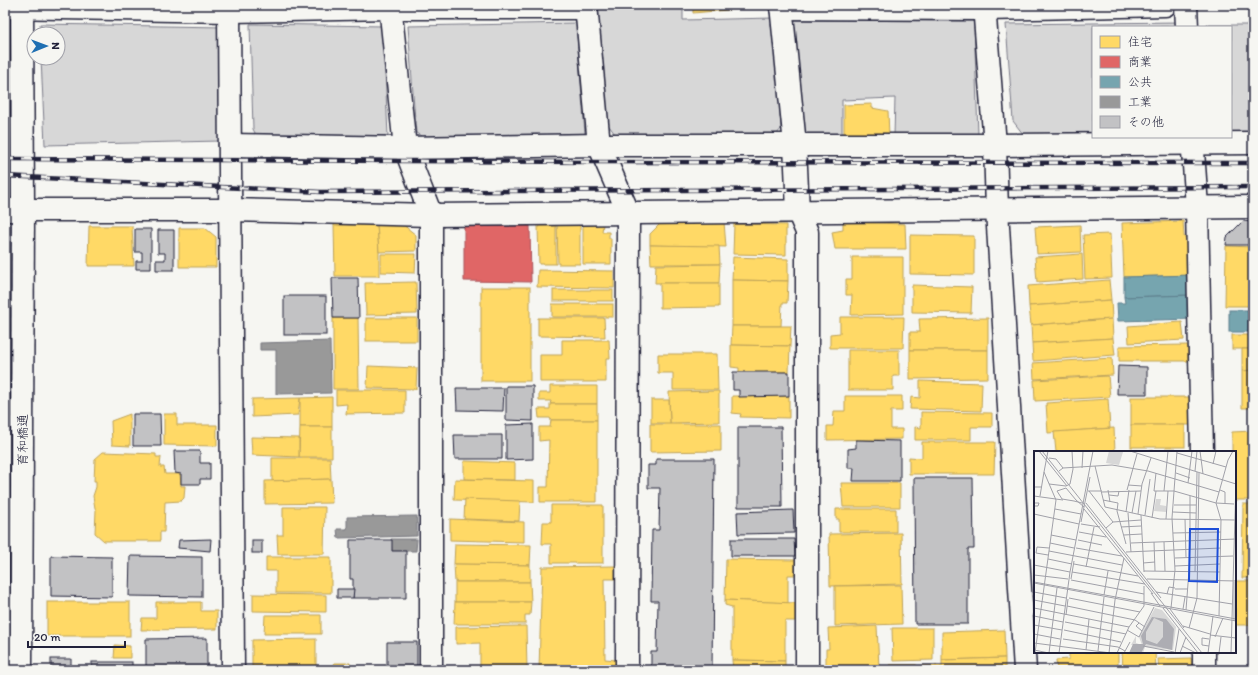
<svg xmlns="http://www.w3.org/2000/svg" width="1258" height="675" font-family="Itim,'Klee One',sans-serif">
	<rect width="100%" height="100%" fill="#f6f6f2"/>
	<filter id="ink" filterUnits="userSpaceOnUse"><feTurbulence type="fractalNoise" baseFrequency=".025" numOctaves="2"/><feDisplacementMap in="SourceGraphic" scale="8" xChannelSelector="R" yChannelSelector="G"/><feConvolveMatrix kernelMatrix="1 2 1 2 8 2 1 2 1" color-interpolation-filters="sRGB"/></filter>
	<g filter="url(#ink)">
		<g fill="#d7d7d7" stroke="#7c7c89">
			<path d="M598,5H683V20L774,18L781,129L776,135L617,137L607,123Z"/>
			<path d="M794,20L974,21L978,135L894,136L895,98L842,100V136L799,134Z"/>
			<path d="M5,21H11L9,148H5Z"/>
			<path d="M1181,22V27H1093V136L1023,134L1013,121L1006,24Z"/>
			<path d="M576,23L585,134L576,141L427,139L416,133L408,26Z"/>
			<path d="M40,24L222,27L220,141L45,145L41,58H58V34H40Z"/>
			<path d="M250,24L383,26L388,136L257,137L253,129Z"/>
			<path d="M1207,25H1253V134L1231,133V27H1207Z"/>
		</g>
		<g fill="#ffd966" stroke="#bda259">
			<path d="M693,5H773V6L693,13Z"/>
			<path d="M872,104V108L888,111L889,136L844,137V105Z"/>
			<path d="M1183,221L1184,237H1191L1192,275L1124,277L1122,223Z"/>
			<path d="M662,222H724L726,247L650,245V234Z"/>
			<path d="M843,222L905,224L906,249H835L832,232L843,230Z"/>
			<path d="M557,223H580V264H558Z"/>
			<path d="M334,224H377L379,252V276H335Z"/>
			<path d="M377,224H402L416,235V251L379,252Z"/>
			<path d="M583,224H603L602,232H609V238H611V264H583Z"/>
			<path d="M734,224L786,225V255L733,254Z"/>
			<path d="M1080,225L1081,252L1037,254L1035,227Z"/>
			<path d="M89,226H132L134,266H88Z"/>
			<path d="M538,226H556V264H539Z"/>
			<path d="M179,228H205L216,237V267H179Z"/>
			<path d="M1110,234L1112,278L1085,279L1083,235Z"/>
			<path d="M910,235L974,236V275L910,274Z"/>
			<path d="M650,245L719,246L720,264H651Z"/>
			<path d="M1226,246L1253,247V306H1225Z"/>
			<path d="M381,254H416L415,273L381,272Z"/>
			<path d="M1082,254L1083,279L1037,282L1035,257Z"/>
			<path d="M733,257L788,259V281L732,280Z"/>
			<path d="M852,257H903V314L851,315L852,295H846V279H852Z"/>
			<path d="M720,264L719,283H655L656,265Z"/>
			<path d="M538,270L614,271V288L537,287Z"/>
			<path d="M732,280L788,281L787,303H782L781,326H732Z"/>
			<path d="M1109,280L1111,300L1029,306L1028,286Z"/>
			<path d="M416,282L417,314L366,315L365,283Z"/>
			<path d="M660,283H719V307L660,308Z"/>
			<path d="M912,285L972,287L971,313L912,312Z"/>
			<rect x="481" y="287" width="49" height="94"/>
			<rect x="553" y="290" width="60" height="11"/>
			<path d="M1111,300L1112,319L1031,325L1029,306Z"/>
			<rect x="552" y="304" width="61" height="13"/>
			<path d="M840,317H904L903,348H830V334L840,333Z"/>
			<path d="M333,318H358L359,389H333Z"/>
			<rect x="366" y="318" width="51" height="23"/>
			<path d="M538,318H604L605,337L538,336Z"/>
			<path d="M988,318V350H910V332H920L919,319Z"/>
			<path d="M1112,319L1113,338L1032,343L1031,325Z"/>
			<path d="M1182,322L1184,340L1129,343L1128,326Z"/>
			<path d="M732,326H791L790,346L731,345Z"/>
			<rect x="1232" y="335" width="21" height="14"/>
			<path d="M1113,338L1115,355L1033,361L1032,343Z"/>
			<path d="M562,340H609L610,358H606V382H540V355H562Z"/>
			<path d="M731,345L790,346L789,372L739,373V368L731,367Z"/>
			<path d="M1188,345V361H1119V346Z"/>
			<path d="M1242,349H1253V370L1242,371Z"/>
			<path d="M848,350H899V376H893V390H848Z"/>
			<path d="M910,350H988V378L910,379Z"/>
			<path d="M658,354H717L718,390H673V373H658Z"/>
			<path d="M1112,358L1113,375L1034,379L1033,363Z"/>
			<path d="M368,366L417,368L416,389L367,388Z"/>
			<path d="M1253,370V408H1242V371Z"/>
			<path d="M1108,376L1110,397L1035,401L1034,380Z"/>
			<path d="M920,381L982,383L981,411L910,409L911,397L920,398Z"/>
			<path d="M550,386H597V404H550L551,401H539V393H550Z"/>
			<path d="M336,390H405V413L346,414L347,404L336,405Z"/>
			<path d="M719,391V422L670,423L669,392Z"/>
			<path d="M732,396H789V418L740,417L741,414L732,413Z"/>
			<path d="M845,396H902V411H891V429H902V439L827,440V426H833L834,411H845Z"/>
			<path d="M332,397V427H300V398Z"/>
			<rect x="1131" y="397" width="60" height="28"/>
			<path d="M300,398L298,415L252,417V399Z"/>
			<path d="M1108,399L1110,428L1048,433L1046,403Z"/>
			<path d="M651,400H669L670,423H651Z"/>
			<path d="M550,404H597V420H551L550,418H539L538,409H550Z"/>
			<path d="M921,412L992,413V427H971V440H915V427L921,428Z"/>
			<path d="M130,414V446L112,445L111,421Z"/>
			<path d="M164,414H177V425H217V446L164,445Z"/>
			<path d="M551,420H597V502H540V487H548L549,440L539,441V427H550Z"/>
			<path d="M650,424H721V451L650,452Z"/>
			<rect x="1131" y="425" width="54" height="22"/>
			<path d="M300,427H332V457H299Z"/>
			<path d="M1114,428L1115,452H1056L1054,432Z"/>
			<path d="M1253,431V500H1235V452H1232V432Z"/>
			<path d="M251,437L299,438V457L252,455Z"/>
			<path d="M922,442H995L994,474H909V457L922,458Z"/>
			<path d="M1130,450L1192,451V452H1130Z"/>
			<path d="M103,452L156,454V457H161L160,467H164L165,474H180L181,486H185L184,498L181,501L165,502L164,532H160V541H104L95,533L96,510L95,508L93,496L96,487V481H94L95,459Z"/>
			<path d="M272,458H330L331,479L272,481Z"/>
			<path d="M464,461L515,463V480L464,479Z"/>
			<path d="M331,479L332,503L265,504V481Z"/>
			<path d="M455,479L534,481V502L454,500Z"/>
			<path d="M841,483H900V507H843Z"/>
			<path d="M465,499L520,501L519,521L464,519Z"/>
			<path d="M1243,504H1253V578H1242Z"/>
			<path d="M551,505H603V563H551V544H542L543,522H551Z"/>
			<path d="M283,507H325L324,554H278L277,535H283Z"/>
			<path d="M836,509H896V532H839V519H836Z"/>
			<path d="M450,519L524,522V542L450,540Z"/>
			<path d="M901,533L902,584L830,586L829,534Z"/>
			<path d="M455,544L531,545L530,565L454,564Z"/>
			<path d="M266,557H331V593H276V571H266Z"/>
			<path d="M726,559L795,560V575H788V603L725,600Z"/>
			<path d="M454,564L530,565V582H455Z"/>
			<path d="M615,566V579H604L605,659L616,660V670L539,669L542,567Z"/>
			<path d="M1235,581H1252L1253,618H1251V625H1235Z"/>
			<path d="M455,582H530L531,602H455Z"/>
			<path d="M901,585L902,624L835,626V586Z"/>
			<path d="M253,594L326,595V612L253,611Z"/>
			<path d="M725,600L795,603V621H785V661L732,660V607L725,605Z"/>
			<rect x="47" y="602" width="83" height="34"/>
			<path d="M156,602H201V611H217V629L141,630L142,618H156Z"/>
			<path d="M455,602H531L530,615H525V624H454Z"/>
			<path d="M265,615H321V634H264Z"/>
			<path d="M526,626L527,670H480V643L456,644V627Z"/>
			<path d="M877,626L879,668L826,669V649H829L828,628Z"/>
			<path d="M892,628H933V660L893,661Z"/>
			<path d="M1004,630L1005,658L942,660V632Z"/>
			<path d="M316,639V670H252V640Z"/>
			<path d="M115,645L130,646V658H114Z"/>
			<path d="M1069,652H1118V670H1057L1056,660L1069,659Z"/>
			<path d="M1122,652H1155L1156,670H1123Z"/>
			<path d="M1005,658V670H942V660Z"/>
			<path d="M1191,658L1192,670H1159L1158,659Z"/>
			<path d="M732,660L785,661V670H733Z"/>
			<path d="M334,663H350V667L400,668V670H334Z"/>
			<rect x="890" y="665" width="26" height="5"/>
			<rect x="922" y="666" width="19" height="4"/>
			<path d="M532,669H539L616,670H532Z"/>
		</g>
		<path fill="#e06666" stroke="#a75259" d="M464,226H530L531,282L464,281Z"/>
		<g fill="#76a5af" stroke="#5d7e8c">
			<path d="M1192,275L1193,295L1124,297V277Z"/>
			<path d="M1193,295L1194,319L1118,321L1117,303H1125L1124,297Z"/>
			<rect x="1229" y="310" width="24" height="22"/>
		</g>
		<g fill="#999" stroke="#75757d">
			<path d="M330,341L331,393L276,394V350H260V343Z"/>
			<path d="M417,516V536L338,538L337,529H347V517Z"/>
			<path d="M391,539H417L416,551H392Z"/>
		</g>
		<g fill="#c2c2c4" stroke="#22223b">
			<path d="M1243,221L1253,222V245H1226L1227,237Z"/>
			<path d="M135,229H151V269H136V261H142V252H135Z"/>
			<path d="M158,230H174V270H156V260H165V253H158Z"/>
			<path d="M332,278H358L359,318H333Z"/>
			<rect x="284" y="296" width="42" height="39"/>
			<path d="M1118,366L1147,367V394H1117Z"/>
			<path d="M733,372H789V396L739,397V390H733Z"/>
			<path d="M506,386H533V421L506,420Z"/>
			<path d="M456,388H504L503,411L457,410Z"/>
			<path d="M133,414H160L161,446H133Z"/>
			<path d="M533,424V459L506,460V425Z"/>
			<path d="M738,427H781L782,507H738Z"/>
			<path d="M454,435H502V459H455Z"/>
			<path d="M856,440L900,441V481H853L854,468H848V449L856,448Z"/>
			<path d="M174,451H200V463H210V479H200V484H181V474L175,473Z"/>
			<path d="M656,459H714L712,670H651V652H657L658,601H651L652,530H659L660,488H648V465H656Z"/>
			<path d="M914,478H973L974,549H968V624H915Z"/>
			<path d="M793,510L794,533L738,534L737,512Z"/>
			<path d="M211,539L210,551L178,548L179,540Z"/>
			<path d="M731,539H794L795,556H731Z"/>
			<rect x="252" y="540" width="10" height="13"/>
			<path d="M350,540H392V551H406V598H353V579H350Z"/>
			<path d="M51,556L112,557V597L51,596Z"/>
			<path d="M130,556L202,557V597L129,596Z"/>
			<path d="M337,589H354L353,598H337Z"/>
			<path d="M207,638V670H146V639Z"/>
			<path d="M387,642H417V670H400V668H387Z"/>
			<rect x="51" y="659" width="20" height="11"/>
			<rect x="92" y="662" width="40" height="8"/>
		</g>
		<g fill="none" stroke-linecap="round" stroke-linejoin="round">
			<g stroke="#22223b" stroke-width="25">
				<g id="minor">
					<path d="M22,5L23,211"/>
					<path d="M229,5L233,670"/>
					<path d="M390,5L405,148L431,215V670"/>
					<path d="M586,5L599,145L628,212"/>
					<path d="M781,5L795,145L798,211L807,232V670"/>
					<path d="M984,5L995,145L997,210L1025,670"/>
					<path d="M1186,5L1187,27"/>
					<path d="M5,7L229,11L390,8H586"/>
					<path d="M781,8L985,9L1165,5"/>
					<path d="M1192,137L1197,207L1202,452"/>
					<path d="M230,145L405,148L599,145H995L1253,143"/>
					<path d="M5,210H231L431,215L1253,207"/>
					<path d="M1204,652V670"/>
				</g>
			</g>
			<g stroke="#22223b" stroke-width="25">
				<g id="tertiary">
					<path d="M21,670L23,211"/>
					<path d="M627,670L628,212"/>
				</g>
			</g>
			<use href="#minor" stroke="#f6f6f2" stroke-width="22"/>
			<use href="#tertiary" stroke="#f6f6f2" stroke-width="22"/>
			<g stroke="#22223b" stroke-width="4.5">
				<g id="rail">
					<path d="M5,159L592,162L1253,163"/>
					<path d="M5,176L321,192L1253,187"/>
				</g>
			</g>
			<use href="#rail" stroke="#f6f6f2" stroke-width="3" stroke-dasharray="9" stroke-linecap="butt"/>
		</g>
	</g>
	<g text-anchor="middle" stroke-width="4" stroke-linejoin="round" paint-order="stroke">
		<g font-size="13" fill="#22223b" stroke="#f6f6f2">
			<text transform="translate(22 440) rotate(-90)" y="5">育和橋通</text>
		</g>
	</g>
	<g transform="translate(1034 451)">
		<rect width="202" height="202" fill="#f6f6f2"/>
		<path d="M75,0L89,1L85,14L72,12ZM122,48H127L126,54L132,55V61L120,60ZM121,157L128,159L142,176L139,199L111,196L109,202H103L107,195L97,194L102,185V192L108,194L105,186Z" fill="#d7d7d7"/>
		<path d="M118,166L132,168L140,178L138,199L112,193L107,202H95L99,193H109L107,185ZM120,167L129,171V186L123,193L112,189V181Z" fill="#adadb3" fill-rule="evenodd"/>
		<path fill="none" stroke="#a1a1a9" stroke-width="1" d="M5,0L33,35M8,0L168,202M96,0L202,33M166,0L169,23M143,2L192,16M15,7L22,8L29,17M179,13L182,0M61,15L71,56M48,17L49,0M25,20L29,17L78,14L114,20L185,41M161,20L163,0M122,22L120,40H140L182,52L200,53M142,22L156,27M154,32L158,0M15,33L32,35L36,33L39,18L38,0M94,34L108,35M74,39L76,51M93,39L103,3M186,39L191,41V52M54,40H68M55,40L79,71M130,40L134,0M68,41L107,40M0,44V36H8M75,44L84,45L85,40M0,45L29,49M6,45L10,21M69,49L84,52L83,60M0,52H5L4,55H0M49,52H48L40,50L28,48L23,40L32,37L42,49L50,56M52,52L127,147M140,54H162M71,56L126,68L202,69M21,58L47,63M50,58L110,132M83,60L92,93M92,61L95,39M139,61L162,62M94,62L97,101M98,62L102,40M0,63L45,73M104,63L108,33L117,7M107,64L110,121M111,64L116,28M118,67L122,40M132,68L134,40M151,68L152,106M47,71L56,26M47,73L66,76M87,76L107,75M72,77L79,71L107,69M45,81L72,86M139,82L187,81M17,84L42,89M90,84L108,83M44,89L68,94M120,91L121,120M130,91L131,120M16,92L40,97M97,92L202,88M42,97L88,105M156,98V45M15,100L88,114M92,101L187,97M14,104L2,102L3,96L15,97M141,107L199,105M14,108L38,113M109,112L121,111M40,113L104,125M0,114L36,121M141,115L186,113M52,116L60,76M110,120L186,121M38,121L111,133M161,121L163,21M0,124L34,128M37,128L40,110M113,128L202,130M37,129L110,143M0,131L202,168M0,132L202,170M110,132L119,143M141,138H154M0,141L32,147M122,141L198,153M117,142L126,155M133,143L135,136L141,137M70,144L74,120M35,147L106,161M0,149L31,155M33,155L101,169L111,176M0,157L95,176M129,157L164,202M137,157L141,119L138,67L143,0M136,158L150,177M149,158L151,146M152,159L156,106M32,164L34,148M0,165L29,171M185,165L187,69L182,52L194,9L199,0M200,170V131M31,171L92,183M105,172L102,175L108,180M0,174L28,179M149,175L176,183M155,177L163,147L165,22M30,179L87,191M93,179L105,186L120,156M0,183L26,188M176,184L202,187M181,186L189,167M29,188L84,196L91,200M0,192L77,202M109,195L140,201M148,195L162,202M175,195L168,194V187L175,188M0,199L15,202L23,137M52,199L55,168M64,200L70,146M1,202L22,49L10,21L14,0M25,202L36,121L59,0M75,202L81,149L90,107M83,202L95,176L110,155V135M90,202L96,191M141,202L145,178M146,202L152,186M174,202L179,165M185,202L187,186M197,202L202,30"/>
		<path fill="#1d4ed8" fill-opacity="0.15" stroke="#1d4ed8" stroke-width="2" d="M156,78H184L183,131L155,130Z"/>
		<rect width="202" height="202" fill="none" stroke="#22223b" stroke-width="2"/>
	</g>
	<rect width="1258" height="675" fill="none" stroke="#f6f6f2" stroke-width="20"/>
	<rect x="10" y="10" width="1238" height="655" fill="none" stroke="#22223b" stroke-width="1.5" filter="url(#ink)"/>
	<rect x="1092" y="26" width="140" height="112" fill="#f6f6f2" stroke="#a1a1a9"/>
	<rect x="1100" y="36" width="20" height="12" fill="#ffd966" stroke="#a1a1a9"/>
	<text x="1128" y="46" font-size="12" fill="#22223b">住宅</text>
	<rect x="1100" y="56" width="20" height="12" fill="#e06666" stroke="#a1a1a9"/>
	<text x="1128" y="66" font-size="12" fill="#22223b">商業</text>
	<rect x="1100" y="76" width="20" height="12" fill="#76a5af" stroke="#a1a1a9"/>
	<text x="1128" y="86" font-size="12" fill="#22223b">公共</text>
	<rect x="1100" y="96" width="20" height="12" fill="#999999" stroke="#a1a1a9"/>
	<text x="1128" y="106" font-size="12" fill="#22223b">工業</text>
	<rect x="1100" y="116" width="20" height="12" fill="#c2c2c4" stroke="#a1a1a9"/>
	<text x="1128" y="126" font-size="12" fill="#22223b">その他</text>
	<g transform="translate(46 46) rotate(89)"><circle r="19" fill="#f6f6f2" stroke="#a1a1a9"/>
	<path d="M0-3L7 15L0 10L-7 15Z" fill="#1f6fb2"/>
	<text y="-6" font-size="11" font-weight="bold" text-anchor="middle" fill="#22223b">N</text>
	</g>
	<path d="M28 641v6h97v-6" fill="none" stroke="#22223b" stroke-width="2"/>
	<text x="34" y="641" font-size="12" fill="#22223b" stroke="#f6f6f2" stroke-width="3" paint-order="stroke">20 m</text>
</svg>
